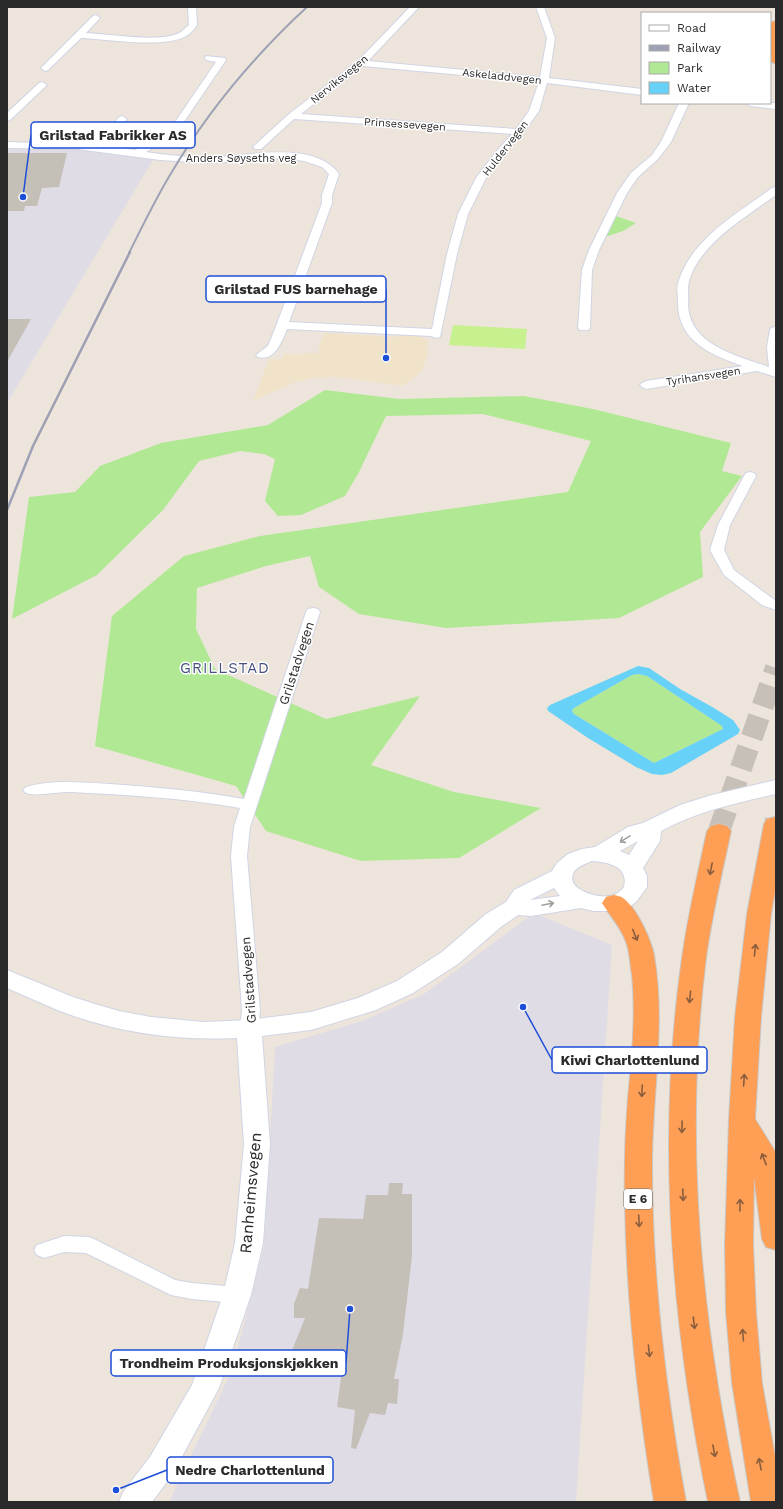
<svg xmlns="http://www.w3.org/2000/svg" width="783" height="1509" font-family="'Work Sans',sans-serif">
	<rect width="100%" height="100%" fill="#ede5db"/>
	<g fill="#dfdce5">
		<path d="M7,148L74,149L153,160L7,403Z"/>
		<path d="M534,913L612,945L576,1502H169L232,1370L264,1247L275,1047L362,1021L424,994Z"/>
	</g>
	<path fill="#f0e3c9" d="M324,333L394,337L402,335L418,336L427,339L428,341L427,349H429L423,369L419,374L402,386L337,377L312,378L293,383L253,401L269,359L281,360L284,354L302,355L303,353H318L320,344Z"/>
	<g fill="#b1e894">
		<path d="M616,216L636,223L623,231L605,237Z"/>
		<path d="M325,390L399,399L524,396L593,409L731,443L722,471L742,476L700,532L703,577L619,618L446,628L359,614L319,587L310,556L266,566L197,588L196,629L215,669L326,719L420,696L371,765L454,792L541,808L459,858L361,861L266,831L236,786L95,746L112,616L184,556L260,536L568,492L591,441L483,414L386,416L359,472L345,496L301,515L278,516L265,501L275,459L264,454L240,451L199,461L163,510L97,575L12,619L29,497L75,492L100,466L161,443L268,425Z"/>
		<path d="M638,674L647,676L722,726L723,729L654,763L574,714L572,711L574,708L632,675Z"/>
	</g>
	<path fill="#c7f08f" d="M453,325L527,329L525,349L449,345Z"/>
	<path fill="#67d1f7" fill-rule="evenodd" d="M638,666L649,668L680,689L714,708L733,720L740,730L738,734L671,773L662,775L652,774L636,767L588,738L548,711L547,708L550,705ZM638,674L647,676L722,726L723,729L654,763L574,714L572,711L574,708L632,675Z"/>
	<g fill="#c5c0b7">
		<path d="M7,153H67L59,187L42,188L37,206H25L24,211H7Z"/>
		<path d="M7,319H31L7,362Z"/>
		<path d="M389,1183H403L402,1194H412V1256L403,1334L394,1379H399L397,1404L388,1403L385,1415L370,1413L356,1449L351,1448L355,1410L337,1407L342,1370L316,1365L287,1363L305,1318H294V1304L300,1288L308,1289L319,1218L363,1219L366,1195H388Z"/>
	</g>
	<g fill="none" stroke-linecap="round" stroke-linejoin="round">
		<g stroke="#c6c0b8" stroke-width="22" stroke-dasharray="22 11" stroke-linecap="butt">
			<path d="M775,824L776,820"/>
			<path d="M719,831L776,668"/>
		</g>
		<g stroke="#d0d4e4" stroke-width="2">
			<g id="street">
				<path d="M188,7H196L197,25C194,29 191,34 186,36C164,49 107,39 81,38L48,70L45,71L41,68L93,16L96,15L100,18L86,33C109,34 160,43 179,33C183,31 186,27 189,25Z"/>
				<path d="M410,7H419L368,61L540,77L547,38L536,7H544L555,38L549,78L642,89V95L547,83L539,111L522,134L501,157L486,178L468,214L457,254L440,337L436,338L431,336L287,329C282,341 275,362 258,357L256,355L268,346L275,329L322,203V195L329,174L322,167L304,161L284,158L212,163L160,160L77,149L7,148V142L97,145L119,117L122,116L127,119L106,146L135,150L169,131L216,62L206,60L205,58L206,56L225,58L226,60L175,135L146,152C167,155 191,158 213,157C249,156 314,140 339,174L332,195V203L289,322L432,329L447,254L458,214L476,178L495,153L512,134L294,119L261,149H255L253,147L289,114L358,61ZM363,66L539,82L529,111L516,129L301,114Z"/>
				<path d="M42,82L47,85L45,87L10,120L7,121V113L39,83Z"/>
				<path d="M679,103H689L671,142L658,159L638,177L627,193L599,250L592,270L590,328L588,330H580L578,328L582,270L589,250L617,193L631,173L652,155L661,142Z"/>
				<path d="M745,103H776V109L750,106Z"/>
				<path d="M776,187V195C747,216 699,244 689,281C687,288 689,296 688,303C688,319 695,331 708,341C726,354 749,360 769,367L767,347L770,329L776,326V377L757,371L646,389L642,387L640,385L642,383L646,381L743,366C711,355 677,341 678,301C678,294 676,287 679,280C693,238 738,213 772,188Z"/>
				<path d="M750,472L754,473L756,476L730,525L724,550L734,570L776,601V610L762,605L724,575L710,550L718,525L744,476L746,473Z"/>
				<path d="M313,608L318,609L320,612L250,827L247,856L260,1010L258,1029L255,1033L249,1035L243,1033L240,1029L242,1010L231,856L234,827L240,808C184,798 128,795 71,792C57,791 38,797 26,793L23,790L26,787C54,779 82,783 110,784C155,787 199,791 244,799L306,612L308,609Z"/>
				<path d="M64,1236L89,1237L96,1240L175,1280L192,1283L237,1287L244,1289L247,1295L244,1301L237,1303L192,1299L171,1295L86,1253L64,1252L44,1258L37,1255L34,1250L37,1245Z"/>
			</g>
		</g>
		<g stroke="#d0d4e4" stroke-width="2">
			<path id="secondary" d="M776,780V794C736,803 697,811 661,831L660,841L643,868L647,876V887L636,902L629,907L612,911H594L581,908L531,916L518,915L502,926L458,964L413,993L376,1010L311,1030L262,1036L270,1144L263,1243L251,1295L219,1388L172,1475L152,1502H119L123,1492L150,1457L192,1385L223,1295L235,1243L244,1144L237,1038C175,1041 112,1032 55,1009C39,1002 23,995 7,988V970L73,997L98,1005L119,1011L151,1017L204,1022L249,1020L311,1012L358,998L397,981L442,952L486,914L506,902L514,890L552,871L557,863L568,854L582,849L595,847L628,827L643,823L680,805L712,795ZM638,841L629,855L620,851ZM591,861C608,862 629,866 624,887C621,891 618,893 614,895C603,900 566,891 573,874C575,867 586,864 591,861ZM554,888L560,896L530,900Z"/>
		</g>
		<g stroke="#c8c8c8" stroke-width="2">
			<g id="highway">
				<path d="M776,21V64L770,61V25L772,22Z"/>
				<path d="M775,817L776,885L771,914L761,1017L755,1119L776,1153V1250L766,1247L762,1239L754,1177L753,1244L756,1312L762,1383L776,1462V1502H751L732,1383L726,1312L725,1244L729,1119L735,1017L747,914L764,824L767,819Z"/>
				<path d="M719,824L727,826L731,831C722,873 712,915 706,958C683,1141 701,1323 740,1502H708C671,1323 656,1140 682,958C688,915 698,873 707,831L711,826Z"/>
				<path d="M614,895C617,896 621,896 623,898C636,907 651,939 654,955C666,1024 652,1095 652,1165C652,1277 666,1392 686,1502H654C638,1405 627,1305 625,1207C624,1170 625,1134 628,1097C632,1057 636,1015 632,975C630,964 630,952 626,942C621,927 610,916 602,903L606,897Z"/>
			</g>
		</g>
		<use href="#street" fill="#fff" fill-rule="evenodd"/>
		<use href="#secondary" fill="#fff" fill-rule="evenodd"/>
		<use href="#highway" fill="#ff9e55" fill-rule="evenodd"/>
		<path stroke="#9ea1b6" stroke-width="2" d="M129,253C142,227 155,200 170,175C207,112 254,56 307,7"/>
		<path stroke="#9ea1b6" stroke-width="2.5" d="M7,510L33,446L130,252"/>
	</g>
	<defs><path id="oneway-shaft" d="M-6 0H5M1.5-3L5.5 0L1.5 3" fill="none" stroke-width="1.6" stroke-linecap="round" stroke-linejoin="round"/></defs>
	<g stroke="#9f9f9f">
		<use href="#oneway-shaft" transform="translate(625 839) rotate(148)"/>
		<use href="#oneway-shaft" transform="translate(548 904) rotate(-12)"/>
	</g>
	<g stroke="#8a5e3d">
		<use href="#oneway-shaft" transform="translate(711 869) rotate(101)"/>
		<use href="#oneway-shaft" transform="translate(635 935) rotate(68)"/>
		<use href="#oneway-shaft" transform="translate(755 950) rotate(-84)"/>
		<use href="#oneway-shaft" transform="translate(690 997) rotate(96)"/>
		<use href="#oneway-shaft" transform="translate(744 1080) rotate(-86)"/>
		<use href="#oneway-shaft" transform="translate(642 1091) rotate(93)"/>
		<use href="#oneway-shaft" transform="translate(682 1127) rotate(91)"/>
		<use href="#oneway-shaft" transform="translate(764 1159) rotate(-111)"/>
		<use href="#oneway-shaft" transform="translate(683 1195) rotate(88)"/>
		<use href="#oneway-shaft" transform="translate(740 1205) rotate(-89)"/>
		<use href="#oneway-shaft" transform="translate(639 1221) rotate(87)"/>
		<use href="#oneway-shaft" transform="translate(694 1323) rotate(83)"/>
		<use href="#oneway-shaft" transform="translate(743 1335) rotate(-94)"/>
		<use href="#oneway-shaft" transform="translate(649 1351) rotate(84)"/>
		<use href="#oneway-shaft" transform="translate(714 1451) rotate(79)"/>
		<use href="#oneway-shaft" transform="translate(760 1464) rotate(-101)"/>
	</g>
	<g text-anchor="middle" stroke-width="3" stroke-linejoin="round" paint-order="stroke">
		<g font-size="11" fill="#2a2a2a" stroke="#fff">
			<text transform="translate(502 76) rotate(6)" y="4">Askeladdvegen</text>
			<text transform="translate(339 79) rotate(-39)" y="4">Nerviksvegen</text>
			<text transform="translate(405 124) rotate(4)" y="4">Prinsessevegen</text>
			<text transform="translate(505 148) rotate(-52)" y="4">Huldervegen</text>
			<text x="241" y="162">Anders Søyseths veg</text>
			<text transform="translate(703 376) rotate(-9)" y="4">Tyrihansvegen</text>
		</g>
		<rect fill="#fff" stroke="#6a6a6a" stroke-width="1" x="624" y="1189" width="28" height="20" rx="3"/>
		<g font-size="12" font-weight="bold" fill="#2a2a2a">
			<text x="638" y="1203">E 6</text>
		</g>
		<g font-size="13" fill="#2a2a2a" stroke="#fff">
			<text transform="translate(296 663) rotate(-72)" y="5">Grilstadvegen</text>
			<text transform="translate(248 980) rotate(-94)" y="5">Grilstadvegen</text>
		</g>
		<g font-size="15" letter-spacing="1" fill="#47517e" stroke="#fff">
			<text x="225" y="673">GRILLSTAD</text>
		</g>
		<g font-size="16" fill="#2a2a2a" stroke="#fff">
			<text transform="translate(250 1193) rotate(-85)" y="6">Ranheimsvegen</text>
		</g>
	</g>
	<path fill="none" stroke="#1d4ed8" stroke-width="1.5" d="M23 197L31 135M386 358L386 289M523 1007L552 1060M350 1309L346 1363M116 1490L167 1470"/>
	<g fill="#1d4ed8" stroke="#fff" stroke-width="1.5">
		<circle cx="23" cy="197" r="4"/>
		<circle cx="386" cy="358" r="4"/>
		<circle cx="523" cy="1007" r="4"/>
		<circle cx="350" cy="1309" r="4"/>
		<circle cx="116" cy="1490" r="4"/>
	</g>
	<g fill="#fff" stroke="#1d4ed8" stroke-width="1.5">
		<rect x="31" y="122" width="164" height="26" rx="4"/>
		<rect x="206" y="276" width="180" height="26" rx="4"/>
		<rect x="552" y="1047" width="155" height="26" rx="4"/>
		<rect x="111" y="1350" width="235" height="26" rx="4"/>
		<rect x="167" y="1457" width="166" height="26" rx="4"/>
	</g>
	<g font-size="14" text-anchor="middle" font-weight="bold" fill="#2a2a2a">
		<text x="113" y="140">Grilstad Fabrikker AS</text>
		<text x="296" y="294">Grilstad FUS barnehage</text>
		<text x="630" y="1065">Kiwi Charlottenlund</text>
		<text x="229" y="1368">Trondheim Produksjonskjøkken</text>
		<text x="250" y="1475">Nedre Charlottenlund</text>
	</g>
	<rect width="783" height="1509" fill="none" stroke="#2a2a2a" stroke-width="16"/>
	<rect x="641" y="12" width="130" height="92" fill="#ffffff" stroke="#aaaaaa"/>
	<rect x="649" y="25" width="20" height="6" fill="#ffffff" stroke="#aaaaaa"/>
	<text x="677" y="32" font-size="12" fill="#2a2a2a">Road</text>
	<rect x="649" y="45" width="20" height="6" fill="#9ea1b6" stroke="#aaaaaa"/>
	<text x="677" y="52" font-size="12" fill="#2a2a2a">Railway</text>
	<rect x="649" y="62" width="20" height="12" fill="#b1e894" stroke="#aaaaaa"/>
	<text x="677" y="72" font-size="12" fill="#2a2a2a">Park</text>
	<rect x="649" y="82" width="20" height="12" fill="#67d1f7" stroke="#aaaaaa"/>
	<text x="677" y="92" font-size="12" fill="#2a2a2a">Water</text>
</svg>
